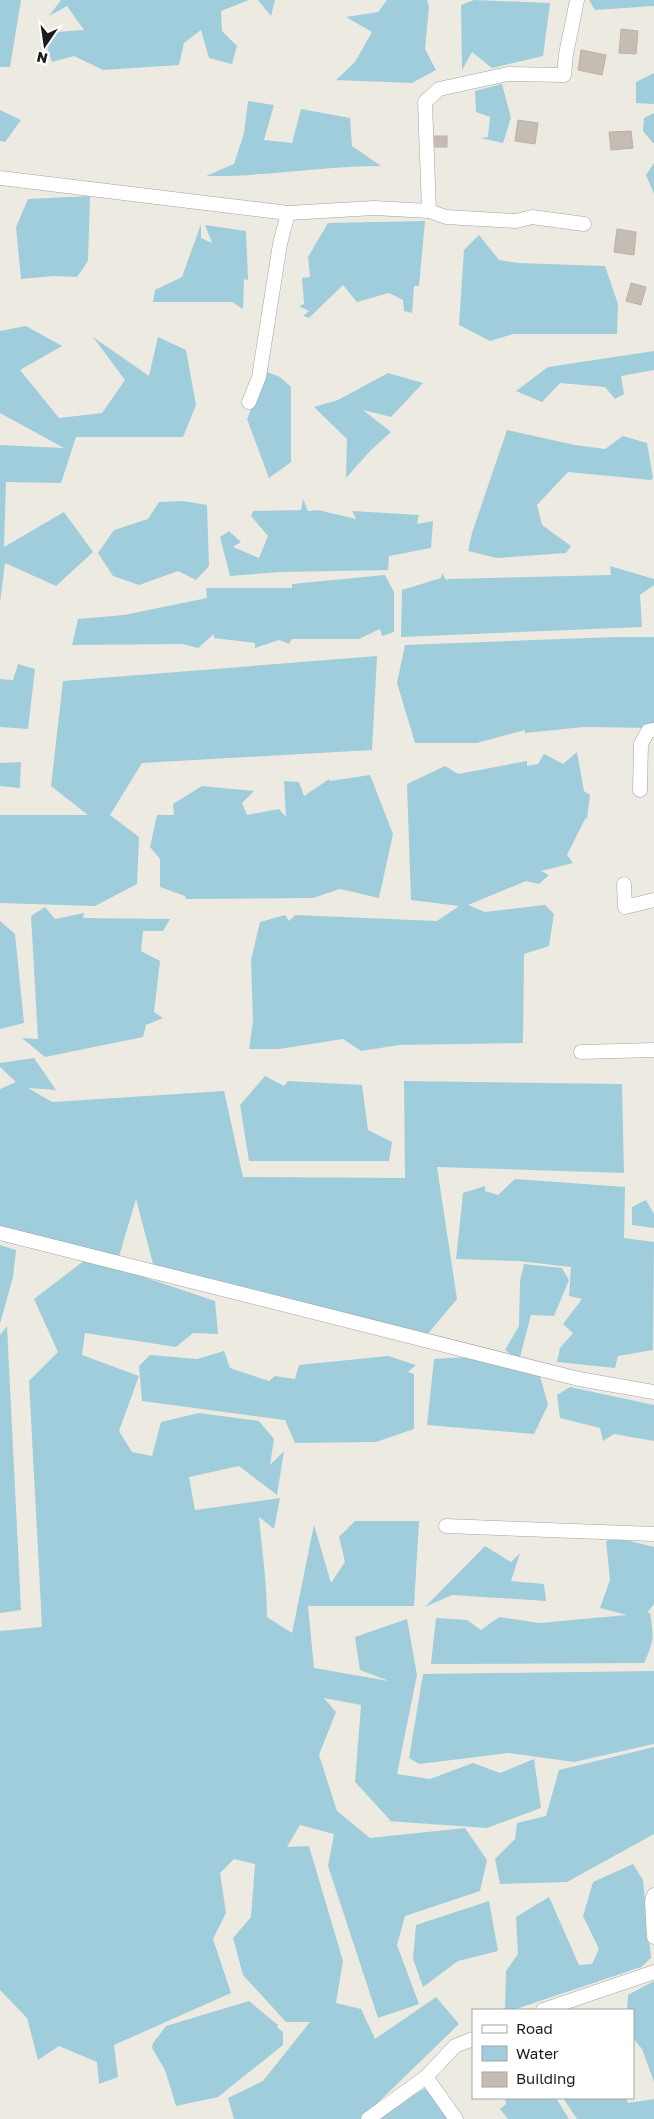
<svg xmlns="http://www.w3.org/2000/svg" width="654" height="2119" font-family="'Golos Text',sans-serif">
	<rect width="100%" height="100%" fill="#edeae1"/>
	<g fill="#a0cddc">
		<path d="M0,0H21L10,67H0Z"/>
		<path d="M61,0H249L221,11L222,31L237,46L232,64L209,58L201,30L184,43L179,65L103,70L74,56L52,62L42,33L84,30L67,6L49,16Z"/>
		<path d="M258,0H275L271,16Z"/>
		<path d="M387,0H427L429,6L425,49L436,70L412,83L336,80L355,62L372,32L346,17L378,12Z"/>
		<path d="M474,0L550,3L543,56L492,68L472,52L462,70L461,5Z"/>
		<path d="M589,0H654V6L595,10Z"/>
		<path d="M654,73V104L636,103V82Z"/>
		<path d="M502,84L511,118L503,143L480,138L488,137L490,117L476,112L475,91Z"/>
		<path d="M248,101L274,105L264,140L292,143L301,109L350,118L352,146L381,166C322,166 264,177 206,176L234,164L244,133Z"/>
		<path d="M0,110L21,120L5,142L0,141Z"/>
		<path d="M654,113V144L643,131L644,118Z"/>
		<path d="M654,163V194L646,175Z"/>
		<path d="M90,196L88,261L77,277L54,276L21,279L16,227L28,199Z"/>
		<path d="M425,221L419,286H414L412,313L404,311L403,300L389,293L357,302L343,285L309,318L303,316L309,311L299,306L304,304L302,278L310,277L308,257L328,223Z"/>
		<path d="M201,224V238L212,243L205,225L246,231L248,280L244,279L243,309L232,302H153L155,290L182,277Z"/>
		<path d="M479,235L499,260L518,263L605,266L618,304L617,334H513L490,341L459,325L464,250Z"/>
		<path d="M26,326L62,346L20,370L59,418L102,413L125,380L93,337L149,376L158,337L186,350L196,405L183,437H76L61,483L6,482L4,547L64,512L93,552L56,586L5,563L0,603V445L64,448L0,413V331Z"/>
		<path d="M654,351V370L621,376L624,394L615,399L605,387L560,383L542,402L516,391L548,367Z"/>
		<path d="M267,372L280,377L291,387V462L269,478L247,419Z"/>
		<path d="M388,373L423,383L391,417L363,410L391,432L370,451L346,478L347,439L314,407L338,400Z"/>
		<path d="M507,430L575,445L605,449L623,436L647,443L653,478L651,480L568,472L537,505L542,525L571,546L566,553L497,558L468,551L472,533Z"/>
		<path d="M303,499L308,511L318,510L356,519L352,511L419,515L417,524L433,521L431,548L389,556L388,570L281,572L230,576L220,537L229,531L241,542L233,547L259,558L268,536L251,516L253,511L301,510Z"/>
		<path d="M183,501L207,505L209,566L196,580L178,571L139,585L113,576L98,553L114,530L148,519L159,502Z"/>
		<path d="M610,566L654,579V585L640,595L642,627L401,637L402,590L441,578L442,573L446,580L449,579L611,575Z"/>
		<path d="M385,575L394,592V632L382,636L380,629L359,639H292L289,644L279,640L255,648V643L214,638V634L198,648L182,644L72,645L78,619L124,615L207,598L206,588H292V584Z"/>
		<path d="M617,637H654V728L584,727L525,733V730L477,743H415L397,683L405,645Z"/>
		<path d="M377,656L372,750L142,763L110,815L139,837L137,884L95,906L0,903V815H88L51,786L63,681Z"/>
		<path d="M18,664L35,669L28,729L0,727V679L13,680Z"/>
		<path d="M577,752L584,791L590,795L587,818L585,819L567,855L573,863L541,871L549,875L539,884L526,881L468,905L485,912L545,905L554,914L549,946L524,954L523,1043L399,1045L361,1051L343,1039L279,1049H249L253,1021L251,960L260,922L285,915L289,921L295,915L437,921L459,906L411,900L407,784L445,766L458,774L527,761V766L538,764L544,754L563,764Z"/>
		<path d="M21,762L20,788L0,786V763Z"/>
		<path d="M370,775L393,834L379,898L340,889L313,898L186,899L185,896L160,887V859L150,847L157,815H174L173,804L202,786L254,791L242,803L247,815L279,809L286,817L284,781L299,782L304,796L329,779L330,781Z"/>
		<path d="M45,907L55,919L84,913L83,918L170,919L163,931H143L141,951L160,961L154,1012L163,1018L146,1025L143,1037L45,1057L22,1038L38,1039L31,916Z"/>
		<path d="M0,921L15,934L24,1023L0,1029Z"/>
		<path d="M34,1058L56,1090L28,1088L52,1102L224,1091L243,1177L405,1178L404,1081L622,1084L624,1173L437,1167L457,1299L426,1336L184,1277L153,1264L136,1199L118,1260L0,1229V1089L16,1082L0,1067V1063Z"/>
		<path d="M265,1076L284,1086L288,1081L362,1085L368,1130L392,1142L389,1161H249L240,1105Z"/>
		<path d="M515,1179L625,1187L624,1238L654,1242L653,1350L618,1356L615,1368L557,1362L560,1348L573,1333L563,1324L582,1299L569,1296L571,1267L518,1261L456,1259L463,1193L485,1186V1191L498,1195Z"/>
		<path d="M646,1200L654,1214V1228L632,1225V1207Z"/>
		<path d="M0,1245L16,1250L13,1277L0,1324Z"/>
		<path d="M85,1260L111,1266L215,1301L218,1334L193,1333L176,1347L85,1333L82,1355L139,1376L119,1431L132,1452L152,1456L161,1422L199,1413L259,1421L274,1439L270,1465L284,1451L277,1495L239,1466L189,1477L195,1510L280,1498L274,1529L259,1517C262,1551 267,1583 267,1617L292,1633L314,1525L331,1583L345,1562L339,1537L355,1521H419L414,1606H308L314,1668L389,1681L360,1670L355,1637L407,1619L417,1675L397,1774L430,1779L473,1763L500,1773L534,1759L541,1808L487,1828L373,1820L391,1821L355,1782L361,1705L324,1698L336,1712L319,1755L337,1811L370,1838L465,1828L487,1860L480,1891L405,1916L397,1945L419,2004L378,2018L328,1866L334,1834L300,1825L287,1847L309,1846L343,1961L336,2003L361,2009L375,2039L436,1997L459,2024L361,2119H234L228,2098L263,2081L310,2022H286L243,1975L233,1938L251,1917L255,1864L234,1859L220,1873L226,1913L213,1939L231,1993L114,2045L118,2077L99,2084L97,2062L59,2046L38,2060L27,2018L0,1990V1631L42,1627L29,1381L58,1352L34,1299Z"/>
		<path d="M524,1264L562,1268L569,1280L554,1316L531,1315L520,1357L515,1358L505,1350L519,1326L520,1280Z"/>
		<path d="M7,1326L21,1610L0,1613V1335Z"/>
		<path d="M224,1351L230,1368L269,1381L275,1376L295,1379L299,1365L388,1356L416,1365L408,1372L414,1374V1429L376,1442L295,1443L285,1420L142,1401L139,1366L150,1355L197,1359Z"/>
		<path d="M467,1357L540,1376L548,1405L534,1434L427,1425L434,1359Z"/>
		<path d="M570,1387L654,1405V1441L614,1434L603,1441L600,1428L560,1418L557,1395Z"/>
		<path d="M618,1538L654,1547V1604L647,1613H650C654,1637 654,1642 644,1663L431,1664L436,1618L467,1620L481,1630L499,1617L539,1623L627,1615L600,1608L610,1580L606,1541Z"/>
		<path d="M485,1546L511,1562L520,1553L511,1581L544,1584L546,1601L452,1595L425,1607Z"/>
		<path d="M654,1671V1744L574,1762L509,1753L419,1764L409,1758L423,1674Z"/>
		<path d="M654,1747V1834L567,1882L500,1884L495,1859L515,1839L517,1823L546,1816L559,1770Z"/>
		<path d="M633,1864L643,1880L651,1958L641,1967L513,2010H505L506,1971L518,1954L516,1917L549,1897L579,1965L592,1964L599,1949L583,1916L593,1882Z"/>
		<path d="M489,1901L498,1951L458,1961L423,1987L413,1959L416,1925Z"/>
		<path d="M654,1981V2082L642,2049L633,2038V2010H627L628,1995Z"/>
		<path d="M249,2001L278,2025L277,2027L283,2032V2045L218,2097L176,2106L165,2070L152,2048L153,2043L166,2026Z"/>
		<path d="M429,2086L448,2119H375L379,2115Z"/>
		<path d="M505,2098H556L569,2119H508L500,2109L506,2104Z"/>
		<path d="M563,2098H626L628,2103L654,2099V2119H577Z"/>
	</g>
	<g fill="#c5bcb4" stroke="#bfb0a3">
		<path d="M621,29L638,31L636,54L619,53Z"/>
		<path d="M581,50L606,55L602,75L578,70Z"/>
		<path d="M518,120L538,123L535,144L515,141Z"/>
		<path d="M631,131L633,148L611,150L609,132Z"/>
		<rect x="431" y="136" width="16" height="11"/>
		<path d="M617,229L636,232L634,255L614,252Z"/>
		<path d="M631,283L646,287L641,305L626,301Z"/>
	</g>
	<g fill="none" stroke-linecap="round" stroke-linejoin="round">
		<g stroke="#a3a3a3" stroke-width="15">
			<g id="street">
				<path d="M577,0L566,54L564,75L508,74L439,89L425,102L429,211L446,217L516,221L532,217L584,224"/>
				<path d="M0,178L288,213L374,208L429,211"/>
				<path d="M249,402L259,377L280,244L288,213"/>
				<path d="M640,790L641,744L648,731L654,730"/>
				<path d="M624,884L625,907L654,900"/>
				<path d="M581,1052L654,1050"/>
				<path d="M0,1233L579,1379L654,1392"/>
				<path d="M446,1526L654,1534"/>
				<path d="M654,1895L652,1902L654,1937"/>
				<path d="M543,2010L654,1972"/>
				<path d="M426,2077L456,2119"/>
				<path d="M368,2119L426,2077L455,2046L473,2039"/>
			</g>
		</g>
		<use href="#street" stroke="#fff" stroke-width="14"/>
	</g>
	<rect x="472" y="2009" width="162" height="90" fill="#ffffff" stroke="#a4a4a4"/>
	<rect x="482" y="2025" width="25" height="8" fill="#ffffff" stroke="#a4a4a4"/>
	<text x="516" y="2034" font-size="15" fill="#1c1c1c">Road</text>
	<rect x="482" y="2046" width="25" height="15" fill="#a0cddc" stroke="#a4a4a4"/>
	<text x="516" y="2059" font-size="15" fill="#1c1c1c">Water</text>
	<rect x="482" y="2072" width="25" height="15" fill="#c5bcb4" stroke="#a4a4a4"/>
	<text x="516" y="2084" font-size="15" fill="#1c1c1c">Building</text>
	<g transform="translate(45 45) rotate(193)" stroke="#ffffff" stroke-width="4" paint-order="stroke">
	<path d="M0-4L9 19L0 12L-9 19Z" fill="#1c1c1c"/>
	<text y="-8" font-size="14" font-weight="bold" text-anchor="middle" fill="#1c1c1c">N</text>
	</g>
</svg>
